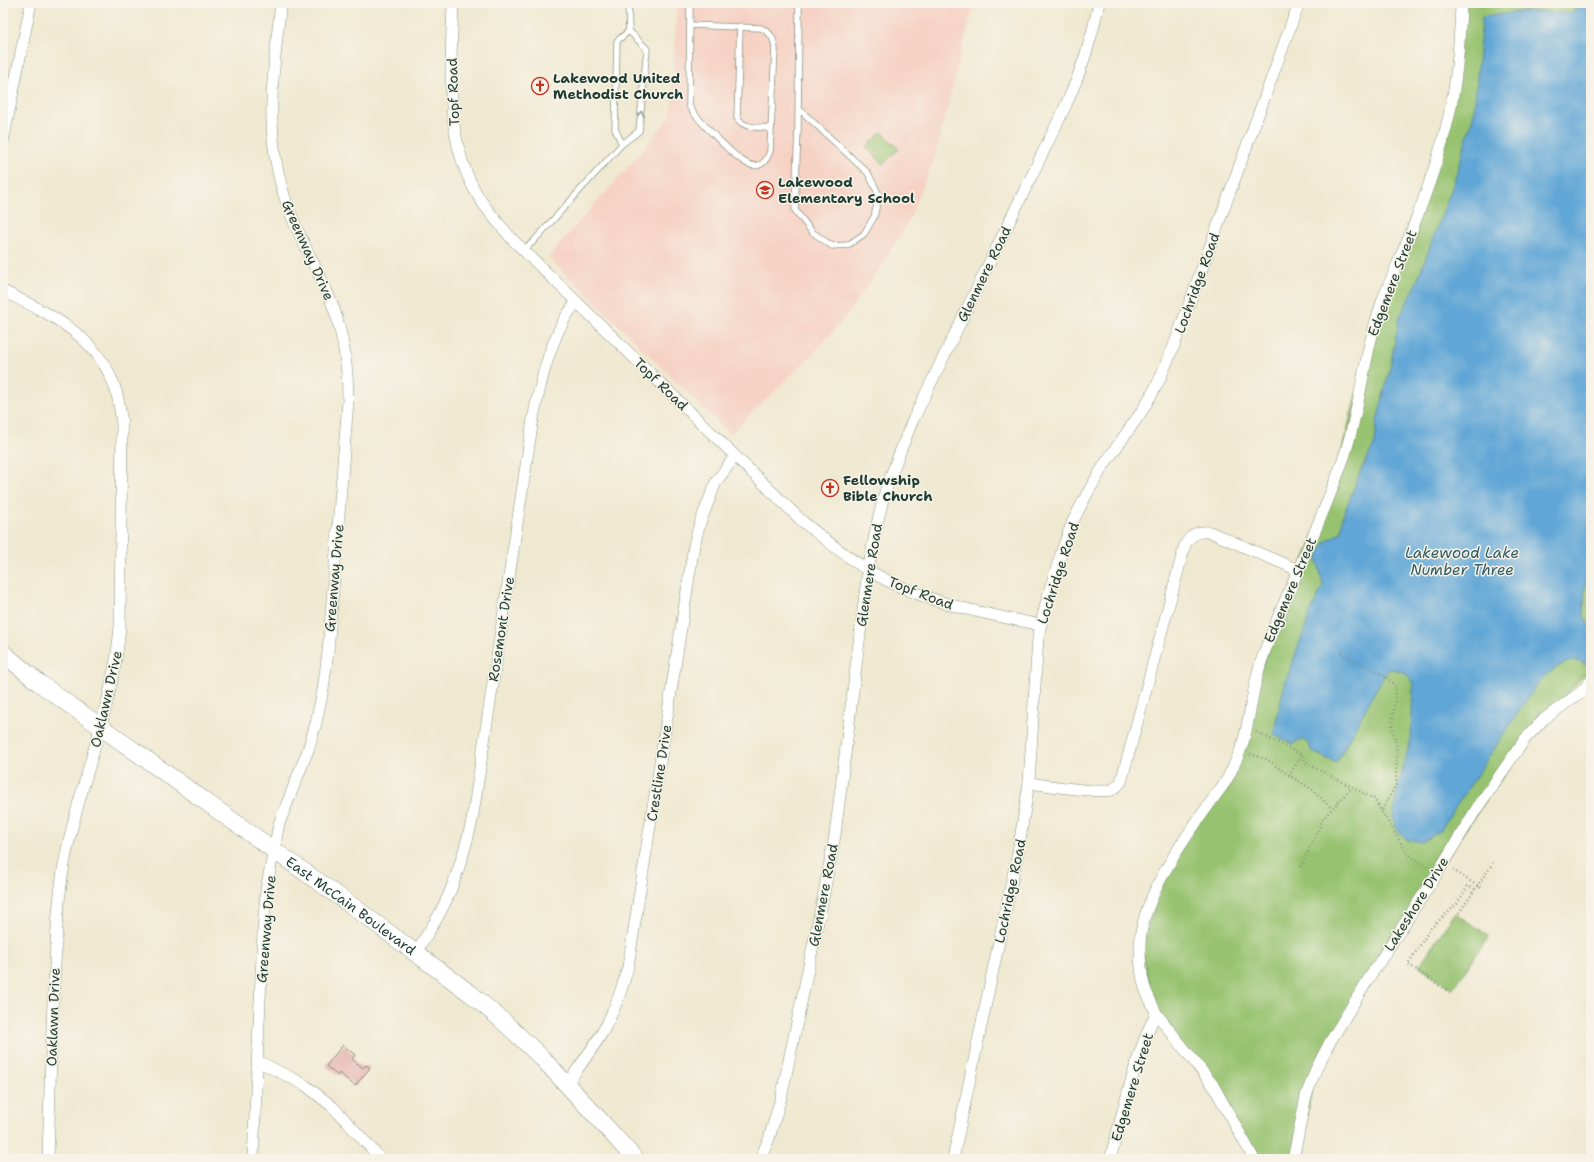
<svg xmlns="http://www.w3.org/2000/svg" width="1594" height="1162" font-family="'Shantell Sans',sans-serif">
	<rect width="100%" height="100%" fill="#f7f3e8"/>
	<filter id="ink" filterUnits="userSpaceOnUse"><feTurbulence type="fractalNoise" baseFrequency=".025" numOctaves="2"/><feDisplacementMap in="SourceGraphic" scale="8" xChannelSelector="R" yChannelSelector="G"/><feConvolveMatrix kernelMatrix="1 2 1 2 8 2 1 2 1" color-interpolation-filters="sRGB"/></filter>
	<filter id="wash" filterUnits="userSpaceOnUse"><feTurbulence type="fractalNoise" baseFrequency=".012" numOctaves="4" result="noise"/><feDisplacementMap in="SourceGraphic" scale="16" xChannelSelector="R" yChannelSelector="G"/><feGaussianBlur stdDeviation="0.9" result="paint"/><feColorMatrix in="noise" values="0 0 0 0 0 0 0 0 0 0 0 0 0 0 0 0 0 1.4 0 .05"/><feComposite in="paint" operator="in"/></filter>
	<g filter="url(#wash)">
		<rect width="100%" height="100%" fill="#f0e9d1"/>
		<path fill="#f6d2c4" d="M677,3H974L934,159L909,220L878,271L843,320L814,353L730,434L548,257L639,155L671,115Z"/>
		<g fill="#97c370" stroke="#5b8052">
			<path d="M1461,3H1591V668L1544,719L1445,858L1316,1069L1298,1159H1254L1228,1111L1156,1013L1140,946L1173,858L1233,768L1254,688L1332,489L1369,345L1438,157L1459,55Z"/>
			<path d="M882,132L899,149L883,164L866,147Z"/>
			<path d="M1455,913L1489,936L1453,989L1419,966Z"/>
		</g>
		<path fill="#60a6d6" stroke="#407285" d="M1580,5L1591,7V560L1587,567L1583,614L1591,630V667C1587,665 1580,661 1576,661C1563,660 1546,676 1537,684L1440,831L1422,842L1407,840L1395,827L1393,816L1398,786L1411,739L1413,685C1410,673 1401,670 1390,669L1384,675L1336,763L1311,751C1310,742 1306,738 1296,741L1294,745L1273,734L1285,683L1311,611L1323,586L1317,558L1325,542L1341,532L1343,516L1360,472L1375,443L1377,421L1390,368L1399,318L1414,289L1453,185L1474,113L1482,17L1526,11L1571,13Z"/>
		<g id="blocks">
			<path fill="#e5aeaa" d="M343,1045L355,1055L352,1059L363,1068L366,1065L370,1068L355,1086L339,1073L338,1076L326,1066Z"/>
		</g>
	</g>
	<g filter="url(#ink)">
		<use href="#blocks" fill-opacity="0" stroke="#889382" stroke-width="1"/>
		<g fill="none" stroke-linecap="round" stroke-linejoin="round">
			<g stroke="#889382" stroke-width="7">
				<g id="service">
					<path d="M690,3L689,106C697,119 708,129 719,140C733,153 759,184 770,151L775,49C774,38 771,33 761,28L690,25"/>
					<path d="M740,26L737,118C744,129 759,127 771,128"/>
					<path d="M798,108L868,173L879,195L874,217L864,234L848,245L832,246L812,232L795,210L798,128L799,3"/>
					<path d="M622,144L615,129L617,41L629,31"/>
					<path d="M523,249L532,243L622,144L639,131L647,49L629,31L628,3"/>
				</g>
			</g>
			<g stroke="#889382" stroke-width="12">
				<g id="minor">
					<path d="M453,3C451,68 443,138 478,196C488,212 500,225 512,239L802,521C823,538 845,556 868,570C921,602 981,613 1041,625"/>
					<path d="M3,141L31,3"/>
					<path d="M3,291C48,313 96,335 114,385C119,397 120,411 122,424L120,627C113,713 75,792 62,877C58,906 56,936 55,965C51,1030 50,1094 48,1159"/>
					<path d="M1029,783C1045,785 1099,794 1112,790C1116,788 1118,785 1121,782L1185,545C1191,534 1198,531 1210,532L1298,570"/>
					<path d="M416,953C425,937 436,922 444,905C457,878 465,850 472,821L533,419C540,386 547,352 563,322C566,315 572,308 577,302"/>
					<path d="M1156,1013L1213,1085L1254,1159"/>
					<path d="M258,1061L305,1085L333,1107L381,1159"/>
					<path d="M567,1084C579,1067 591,1051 602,1033C614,1012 622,990 628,967L694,545L700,523L716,482L735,456"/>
					<path d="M253,1159L263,933L266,890L279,824L308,750L316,723L323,690L328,652L348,401C348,369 344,337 333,306C319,270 298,238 286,201C263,133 273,72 281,3"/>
					<path d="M760,1159L769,1139L782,1094L822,903L835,835L868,570L877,524L885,492L896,462L912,422L1066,105C1081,72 1092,39 1099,3"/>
					<path d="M953,1159L1018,852L1029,783L1038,637L1048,595L1063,548L1072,523L1087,494L1104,465L1142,411L1158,383L1173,348L1299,3"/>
					<path d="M1110,1159C1124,1110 1134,1058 1156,1013C1153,1006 1149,998 1146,991C1141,978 1140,960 1140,946C1140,893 1196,823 1226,781C1233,768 1240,754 1244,739C1251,712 1253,683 1263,656C1288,587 1322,523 1345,454C1361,404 1364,352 1382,302C1391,278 1402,254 1412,230C1428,189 1444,145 1452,101C1458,68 1460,36 1461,3"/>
					<path d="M1295,1159L1294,1155L1306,1096L1316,1069L1330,1042L1369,978L1436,875L1477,808L1525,739L1544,719L1581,692L1591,681"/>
				</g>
			</g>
			<g stroke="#889382" stroke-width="18">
				<g id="primary">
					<path id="s1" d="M3,653L39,683L351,905L471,994L504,1022L542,1058L598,1118L635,1159"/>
				</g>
			</g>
			<g stroke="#889382" stroke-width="2.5" stroke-dasharray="1 3" stroke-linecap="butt">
				<path d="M1341,652L1350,658L1385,676L1396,687L1392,725L1397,751L1396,785L1382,810"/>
				<path d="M1256,732L1302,755L1308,764L1352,787"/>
				<path d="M1250,754L1266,759L1292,777L1313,790L1332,809"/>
				<path d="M1289,776L1302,755"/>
				<path d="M1301,867L1323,819L1352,787L1374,799L1407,853L1428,868"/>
				<path d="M1453,870L1481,888"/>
				<path d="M1459,913L1493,863"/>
				<path d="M1446,990L1408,964L1431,928L1457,904L1468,886L1475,889"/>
			</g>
			<use href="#service" stroke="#fff" stroke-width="5.5"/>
			<use href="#minor" stroke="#fff" stroke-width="11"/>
			<use href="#primary" stroke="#fff" stroke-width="17"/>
		</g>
		<defs><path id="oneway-chevron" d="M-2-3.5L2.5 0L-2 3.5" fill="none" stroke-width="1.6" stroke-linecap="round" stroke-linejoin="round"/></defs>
		<use stroke="#8f9e9a" href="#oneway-chevron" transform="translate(641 114) rotate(-85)"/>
	</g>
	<defs>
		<g id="church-ring" transform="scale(0.9)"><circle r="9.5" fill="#f7f3e8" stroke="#c8321e" stroke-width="1.5"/><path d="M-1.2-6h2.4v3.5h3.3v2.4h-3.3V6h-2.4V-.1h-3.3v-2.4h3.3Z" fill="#c8321e"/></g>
		<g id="school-ring" transform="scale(0.9)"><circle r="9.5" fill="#f7f3e8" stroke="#c8321e" stroke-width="1.5"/><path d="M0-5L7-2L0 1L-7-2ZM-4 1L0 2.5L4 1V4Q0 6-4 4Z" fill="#c8321e"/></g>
	</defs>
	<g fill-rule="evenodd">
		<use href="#church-ring" x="540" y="86"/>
		<use href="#school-ring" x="765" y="190"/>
		<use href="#church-ring" x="830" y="488"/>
	</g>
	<g text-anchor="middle" stroke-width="3" stroke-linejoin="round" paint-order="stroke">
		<g font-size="14" font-weight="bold" fill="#1f3d34" stroke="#f7f3e8" text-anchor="start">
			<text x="553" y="83">Lakewood United<tspan x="553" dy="16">Methodist Church</tspan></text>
			<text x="778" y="187">Lakewood<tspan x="778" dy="16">Elementary School</tspan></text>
			<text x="843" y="485">Fellowship<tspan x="843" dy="16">Bible Church</tspan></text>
		</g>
		<g font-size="14" fill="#1f3d34" stroke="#f7f3e8">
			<text transform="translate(453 92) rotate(-92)" y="5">Topf Road</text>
			<text transform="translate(308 250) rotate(66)" y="5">Greenway Drive</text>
			<text transform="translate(984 274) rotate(-64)" y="5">Glenmere Road</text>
			<text transform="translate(1197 283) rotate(-70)" y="5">Lochridge Road</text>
			<text transform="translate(1392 283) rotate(-69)" y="5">Edgemere Street</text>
			<text transform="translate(661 384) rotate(44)" y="5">Topf Road</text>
			<text transform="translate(1058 573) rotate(-72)" y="5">Lochridge Road</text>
			<text transform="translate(869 575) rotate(-81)" y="5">Glenmere Road</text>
			<text transform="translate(334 578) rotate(-85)" y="5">Greenway Drive</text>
			<text transform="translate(1290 590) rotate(-67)" y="5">Edgemere Street</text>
			<text transform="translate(921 593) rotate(21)" y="5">Topf Road</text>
			<text transform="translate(501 629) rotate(-81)" y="5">Rosemont Drive</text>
			<text transform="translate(106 699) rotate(-77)" y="5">Oaklawn Drive</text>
			<text transform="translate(659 773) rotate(-81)" y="5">Crestline Drive</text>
			<text transform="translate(1010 891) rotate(-78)" y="5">Lochridge Road</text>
			<text transform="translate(823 895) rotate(-79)" y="5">Glenmere Road</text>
			<text transform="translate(1416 904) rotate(-58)" y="5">Lakeshore Drive</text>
			<text dy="5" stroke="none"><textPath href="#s1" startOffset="430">East McCain Boulevard</textPath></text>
			<text transform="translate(266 929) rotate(-85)" y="5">Greenway Drive</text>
			<text transform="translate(53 1017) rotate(-88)" y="5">Oaklawn Drive</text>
			<text transform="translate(1132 1087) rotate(-73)" y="5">Edgemere Street</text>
		</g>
		<g font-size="15" font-style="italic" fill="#325c65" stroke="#f7f3e8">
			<text x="1462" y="558">Lakewood Lake<tspan x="1462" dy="17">Number Three</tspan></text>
		</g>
	</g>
	<rect width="1594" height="1162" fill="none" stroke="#f7f3e8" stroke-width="16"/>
</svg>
